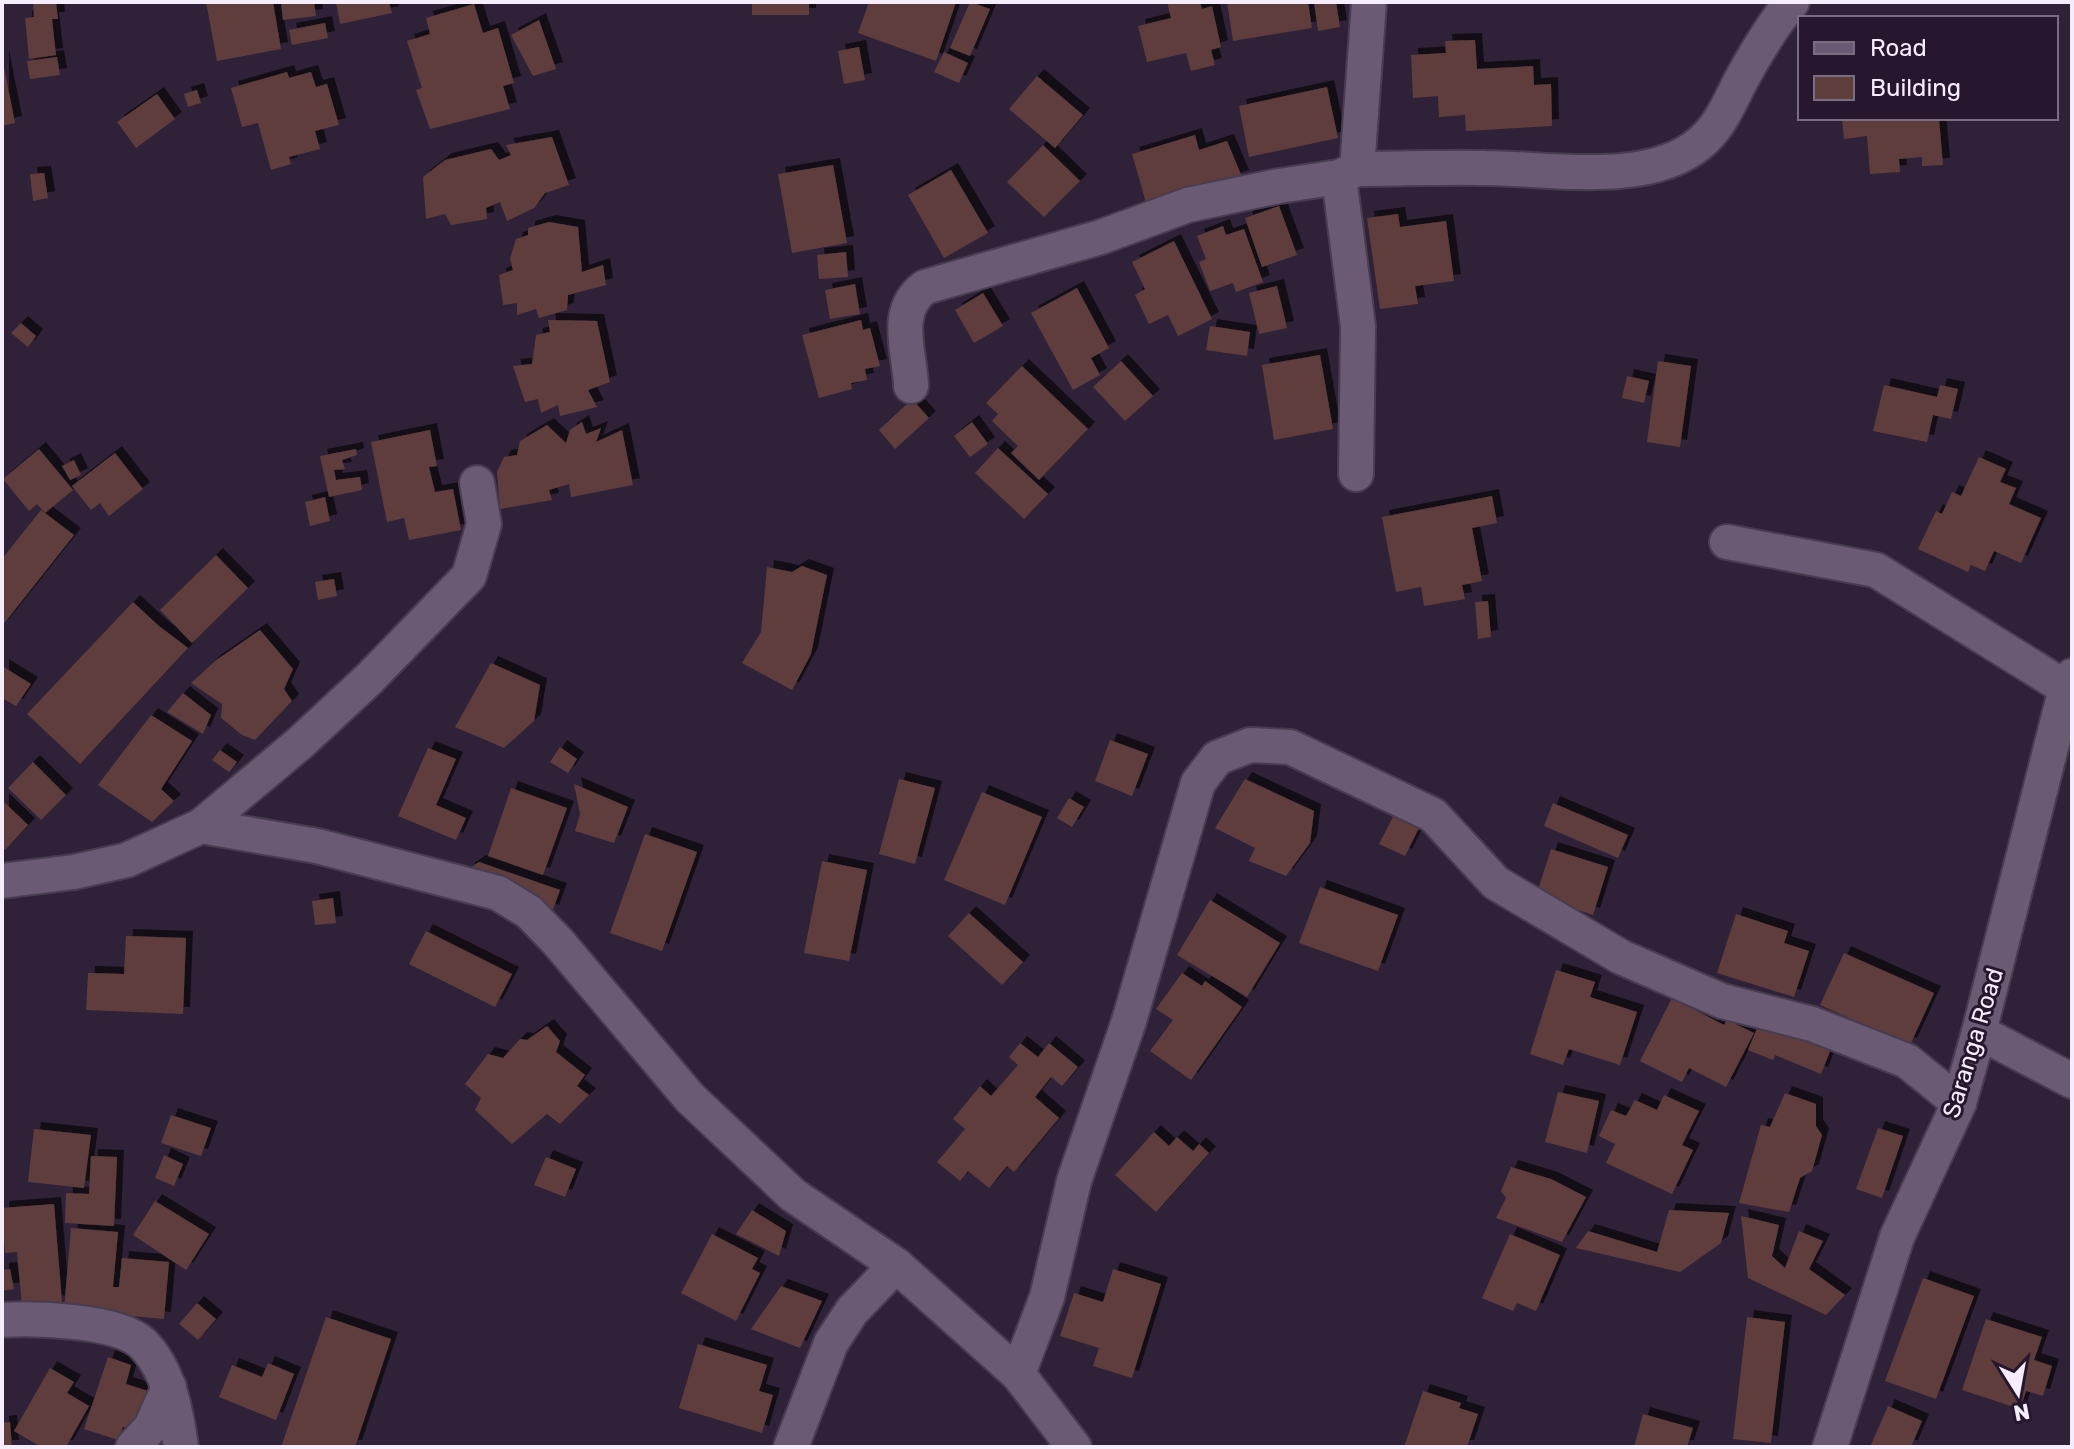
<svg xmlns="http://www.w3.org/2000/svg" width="2074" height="1449" font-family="Rubik,sans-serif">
	<defs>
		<filter id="shadow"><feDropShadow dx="7" dy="-7" stdDeviation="0" flood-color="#0009"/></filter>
	</defs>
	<rect width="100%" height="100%" fill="#2f2138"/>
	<g fill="#5e3e3c" filter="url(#shadow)">
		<path d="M33,2H56L58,19H52L56,55L29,59L25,18L34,17Z"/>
		<path d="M206,2H273L281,49L217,61Z"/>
		<path d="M314,2L316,16L283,20L281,3Z"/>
		<path d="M336,2H389L392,13L340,24Z"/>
		<rect x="752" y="2" width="57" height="13"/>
		<path d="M869,2H956L936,61L858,33Z"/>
		<path d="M970,2L990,9L970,56L950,48Z"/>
		<path d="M1167,2H1200L1202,9L1212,6L1221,47L1211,50L1215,65L1191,71L1186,53L1147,62L1138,26L1171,18Z"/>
		<path d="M1227,2H1308L1312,28L1233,41Z"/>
		<path d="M1314,2H1336L1340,27L1318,31Z"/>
		<path d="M474,4L483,33L498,28L514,83L503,86L510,109L430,129L416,90L422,88L407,41L430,34L426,18Z"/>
		<path d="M539,20L556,69L533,76L511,35Z"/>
		<path d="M325,23L328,38L292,45L289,30Z"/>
		<path d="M1475,40L1477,69L1533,66L1534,85L1551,84L1552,126L1466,131L1465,115L1439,117L1438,96L1413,98L1411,55L1446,53L1445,41Z"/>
		<path d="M859,47L865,80L844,84L838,51Z"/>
		<path d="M944,52L968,63L959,83L934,72Z"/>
		<path d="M2,57L15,123L2,126Z"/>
		<path d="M57,57L60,75L30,79L27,61Z"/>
		<path d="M287,72L289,78L311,72L316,87L327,84L339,125L315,131L320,149L289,157L291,164L271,170L258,123L242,127L231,88Z"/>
		<path d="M1037,76L1083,115L1055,148L1009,109Z"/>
		<path d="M1327,87L1338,138L1249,157L1239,106Z"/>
		<path d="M197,90L201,103L188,107L184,94Z"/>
		<path d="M157,94L175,119L136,148L117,122Z"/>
		<path d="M1842,118L1939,119L1943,165L1922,166V157L1899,159L1900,172L1870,174L1867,136L1844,139Z"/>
		<path d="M1195,135L1199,150L1227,141L1242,177L1147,206L1132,154Z"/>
		<path d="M552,137L569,185L545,193L534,208L507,221L500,202L486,208L487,219L451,225L445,214L426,219L423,177L445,160L491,149L499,160L511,155L506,145Z"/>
		<path d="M1043,145L1080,181L1044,217L1007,182Z"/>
		<path d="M833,165L847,243L792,253L778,174Z"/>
		<path d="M951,170L988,233L944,258L908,195Z"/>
		<path d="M44,173L48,198L33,201L30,174Z"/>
		<path d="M1279,206L1297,255L1262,267L1245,218Z"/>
		<path d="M1398,214L1400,227L1446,221L1454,281L1415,286L1418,304L1380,309L1367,218Z"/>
		<path d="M549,222L578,227L582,272L603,265L606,285L568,295L567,310L539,318L536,309L517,315V303L503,305L499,275L513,270L510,259L516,239L528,235V228Z"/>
		<path d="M1223,226L1226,235L1244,229L1263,282L1236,292L1233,283L1210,291L1199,262L1206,259L1197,236Z"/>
		<path d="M1174,241L1212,319L1178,336L1168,315L1149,324L1135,295L1145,289L1132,262Z"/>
		<path d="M846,252L848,277L819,279L817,255Z"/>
		<path d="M855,284L860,314L830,319L825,290Z"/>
		<path d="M1277,286L1287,328L1259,334L1249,293Z"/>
		<path d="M1077,288L1109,348L1091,358L1100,375L1073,390L1031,313Z"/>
		<path d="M983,293L1003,326L974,343L955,310Z"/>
		<path d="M548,320L597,321L610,382L588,390L597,407L560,416L558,405L541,413L538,399L525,402L513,366L532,364L536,335L550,332Z"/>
		<path d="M861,320L863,330L870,328L880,366L865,369L867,380L851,383L852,389L819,398L802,335Z"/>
		<path d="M21,323L36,336L28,347L11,333Z"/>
		<path d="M1210,326L1250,332L1247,356L1206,350Z"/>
		<path d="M1320,355L1333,429L1274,440L1262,365Z"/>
		<path d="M1121,361L1153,396L1125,421L1093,387Z"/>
		<path d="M1658,361L1691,366L1680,447L1647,442Z"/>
		<path d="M1022,366L1088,429L1039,480L1011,453L1018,446L992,421L998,414L986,403Z"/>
		<path d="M1627,376L1649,381L1644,403L1622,398Z"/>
		<path d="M1884,385L1937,397L1940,385L1958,389L1951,419L1933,415L1927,442L1873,431Z"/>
		<path d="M912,399L929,418L895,449L879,430Z"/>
		<path d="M582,422L586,434L601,428L596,442L622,430L633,485L571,497L569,484L549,490L552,500L500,509L497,472L504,457L517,455L520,441L547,425L566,443L570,430Z"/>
		<path d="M972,422L988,444L970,457L954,436Z"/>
		<path d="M430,430L437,466L429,467L435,492L453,489L461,530L409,540L404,518L387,522L371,442Z"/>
		<path d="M998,448L1048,494L1024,519L975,473Z"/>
		<path d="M39,449L73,490L45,513L37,504L29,511L3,479Z"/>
		<path d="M356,449L357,455L342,460L345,469L334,470L336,480L360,477L362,490L329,497L320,456Z"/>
		<path d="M115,453L143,489L109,516L100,503L91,510L72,486Z"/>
		<path d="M1979,457L2006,469L2000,482L2016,488L2009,504L2041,518L2021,563L1994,551L1985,571L1971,565L1968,572L1918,549L1936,511L1942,514L1952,492L1961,496Z"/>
		<path d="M74,460L81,475L70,480L62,466Z"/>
		<path d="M1492,496L1497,523L1472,528L1482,581L1462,585L1465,599L1424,606L1421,587L1396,592L1382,517Z"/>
		<path d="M325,497L330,521L310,526L305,502Z"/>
		<path d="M41,510L74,535L2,626V559Z"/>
		<path d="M216,555L248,588L192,643L160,610Z"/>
		<path d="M802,566L827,575L811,654L792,690L742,663L761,632L767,567L792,572Z"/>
		<path d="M334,579L337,596L318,600L315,582Z"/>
		<path d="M1488,601L1491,637L1478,639L1475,602Z"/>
		<path d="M133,602L159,626L188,648L80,764L27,714Z"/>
		<path d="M260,630L293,669L284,689L292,701L255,740L242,735L221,718L222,704L191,683L215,661Z"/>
		<path d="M491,663L540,685L534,721L504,748L455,727Z"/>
		<path d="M2,666L31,684L16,706L2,698Z"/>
		<path d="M183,693L211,715L203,734L167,712Z"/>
		<path d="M151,715L192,741L161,789L174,801L152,822L98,785Z"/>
		<path d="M1110,740L1148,754L1132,796L1095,781Z"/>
		<path d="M560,747L577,759L568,773L550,762Z"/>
		<path d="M428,748L456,759L436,805L466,818L456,840L398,816Z"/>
		<path d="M220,750L237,762L229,772L212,760Z"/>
		<path d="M33,762L66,795L41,820L8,788Z"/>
		<path d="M899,779L935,788L915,864L879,854Z"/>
		<path d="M1245,779L1314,811L1310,843L1286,876L1249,861L1255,848L1215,828Z"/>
		<path d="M574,784L628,807L614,843L575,831L580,814Z"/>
		<path d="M511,788L567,808L543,875L488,856Z"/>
		<path d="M982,792L1042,817L1005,905L944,880Z"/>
		<path d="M1069,798L1084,807L1072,827L1057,818Z"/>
		<path d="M2,800L28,825L5,850L2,846Z"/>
		<path d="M1553,803L1628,835L1618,858L1544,826Z"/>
		<path d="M1397,809L1422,822L1405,856L1379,844Z"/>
		<path d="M645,834L697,852L662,951L610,933Z"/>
		<path d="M1551,849L1608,867L1593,915L1536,896Z"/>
		<path d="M822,861L867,870L849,961L804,953Z"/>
		<path d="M479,862L560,890L552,912L467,870Z"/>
		<path d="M1320,887L1398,915L1378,971L1299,943Z"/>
		<path d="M333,898L336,923L315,925L312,901Z"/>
		<path d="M1210,900L1280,943L1247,997L1177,955Z"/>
		<path d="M969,913L1023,962L1002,985L948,936Z"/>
		<path d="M1736,914L1788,931L1784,943L1809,951L1794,997L1717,973Z"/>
		<path d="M426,931L512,974L495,1007L409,964Z"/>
		<path d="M126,936L186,938L183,1014L86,1010L88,973L124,974Z"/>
		<path d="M1844,953L1934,993L1910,1045L1820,1005Z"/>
		<path d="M1556,970L1595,982L1590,997L1637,1012L1620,1065L1569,1049L1563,1065L1530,1054Z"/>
		<path d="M1182,973L1202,986L1205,981L1242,1007L1191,1080L1150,1051L1173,1020L1156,1009Z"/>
		<path d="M1672,998L1724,1025L1727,1020L1754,1033L1726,1087L1689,1068L1682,1082L1640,1061Z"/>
		<path d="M1761,1019L1831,1049L1821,1074L1775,1055L1773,1060L1748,1050Z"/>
		<path d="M547,1026L560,1041L556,1052L585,1075L577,1086L589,1095L560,1124L547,1114L512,1144L475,1110L481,1098L465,1084L488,1054L503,1058L520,1039L527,1040Z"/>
		<path d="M1020,1043L1038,1057L1049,1043L1078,1067L1062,1086L1051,1077L1035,1097L1059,1118L1014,1172L1007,1166L989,1188L968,1171L960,1181L937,1162L965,1129L953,1119L980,1086L991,1096L1018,1065L1009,1057Z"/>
		<path d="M1558,1092L1599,1101L1587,1153L1545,1142Z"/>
		<path d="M1785,1093L1816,1104V1126L1822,1135L1812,1171L1800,1178L1789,1212L1739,1203L1761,1125L1770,1127Z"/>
		<path d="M1664,1095L1699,1111L1682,1145L1693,1150L1672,1194L1606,1163L1615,1144L1599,1136L1611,1110L1626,1116L1635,1100L1657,1110Z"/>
		<path d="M171,1115L211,1128L201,1156L161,1143Z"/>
		<path d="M1878,1128L1903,1136L1882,1198L1856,1189Z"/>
		<path d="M34,1129L91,1135L84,1188L28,1182Z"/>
		<path d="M1154,1132L1169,1146L1177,1137L1193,1151L1199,1144L1209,1153L1156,1212L1115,1175Z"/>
		<path d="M164,1155L183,1164L174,1186L155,1178Z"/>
		<path d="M91,1156L117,1157L114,1226L65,1223L66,1193L89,1194Z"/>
		<path d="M546,1157L576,1169L565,1197L534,1185Z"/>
		<path d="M1511,1167L1551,1179L1586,1197L1562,1242L1496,1218L1506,1198L1501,1191Z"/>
		<path d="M155,1201L209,1234L186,1270L133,1235Z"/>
		<path d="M54,1204L62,1302L22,1305L17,1252L5,1253L2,1208Z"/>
		<path d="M752,1210L786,1231L779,1256L736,1234Z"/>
		<path d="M1669,1210L1729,1213L1721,1243L1680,1272L1576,1248L1588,1231L1657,1252Z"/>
		<path d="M1741,1216L1779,1225L1772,1256L1785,1268L1799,1231L1823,1241L1809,1269L1845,1295L1826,1315L1748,1278Z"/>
		<path d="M71,1228L118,1232L113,1287H119L122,1258L169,1262L164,1319L64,1310Z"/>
		<path d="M712,1234L758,1258L752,1269L760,1273L736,1321L681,1293Z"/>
		<path d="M1510,1234L1560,1255L1536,1311L1517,1303L1513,1311L1482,1298Z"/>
		<path d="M10,1269L14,1289L2,1291V1270Z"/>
		<path d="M1113,1269L1161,1284L1132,1378L1093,1366L1099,1348L1060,1336L1074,1293L1103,1302Z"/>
		<path d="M1923,1278L1974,1296L1936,1399L1885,1381Z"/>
		<path d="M781,1286L822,1301L800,1348L751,1329Z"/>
		<path d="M197,1303L216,1319L198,1340L179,1324Z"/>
		<path d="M326,1317L391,1339L355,1447H281Z"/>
		<path d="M1747,1317L1785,1322L1771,1443L1733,1439Z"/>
		<path d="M1986,1319L2042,1337L2034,1360L2052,1366L2043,1396L2026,1391L2020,1409L1962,1390Z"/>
		<path d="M698,1344L767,1365L759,1391L773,1395L762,1433L679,1408Z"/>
		<path d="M108,1357L131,1365L126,1384L148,1391L136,1431L123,1427L118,1440L84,1429Z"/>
		<path d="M268,1363L294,1374L276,1420L219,1397L232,1365L262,1377Z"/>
		<path d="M50,1368L74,1382L67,1393L89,1406L66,1447H41L14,1431Z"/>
		<path d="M1423,1391L1461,1403L1459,1408L1478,1414L1467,1447H1404Z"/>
		<path d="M1888,1406L1922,1421L1911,1447H1870Z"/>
		<path d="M1643,1414L1693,1428L1687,1447H1634Z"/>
		<path d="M10,1422L12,1447H2V1423Z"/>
	</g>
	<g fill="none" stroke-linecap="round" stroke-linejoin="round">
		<g stroke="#483c50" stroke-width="38">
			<g id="minor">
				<path d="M1357,169L1369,2"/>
				<path d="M1339,177L1358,326L1356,474"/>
				<path d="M911,386C910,352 892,311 925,287L1101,237L1188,205L1279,186L1339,177L1357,169C1399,169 1442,167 1485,168C1548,168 1647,187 1699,144C1719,128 1728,106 1739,84C1754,56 1771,26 1792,2"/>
				<path d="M1727,542L1876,570L2066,688"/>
				<path d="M201,826L300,743L369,679L469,576L484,524L477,483"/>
				<path d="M2,881L74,872L127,860L201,826L317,846L498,893L529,912L558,942L690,1098L793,1195L896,1265L1018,1374L1074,1447"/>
				<path d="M1979,1032L2072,1081"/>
				<path d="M2,1320C35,1318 117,1320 142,1343C169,1369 176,1412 181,1447"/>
				<path d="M1018,1374L1047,1297L1074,1181L1129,1021L1198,783L1217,758L1250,745L1290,747L1433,815L1496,883L1621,957L1722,1001L1812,1024L1907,1061L1959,1103"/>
				<path d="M133,1447L151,1427L169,1387"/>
				<path d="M791,1447L831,1343L852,1311L896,1265"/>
				<path d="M1830,1447L1897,1237L1959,1103L1979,1032L2066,688L2072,676"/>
			</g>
		</g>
		<use href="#minor" stroke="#6a5a74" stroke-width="34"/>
	</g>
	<g text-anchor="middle" stroke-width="6" stroke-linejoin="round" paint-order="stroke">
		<g font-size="24" fill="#f6edfc" stroke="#26172e">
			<text transform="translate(1973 1043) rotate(-73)" y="8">Saranga Road</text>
		</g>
	</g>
	<rect width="2074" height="1449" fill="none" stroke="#f6edfc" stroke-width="8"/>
	<rect x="1798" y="16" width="260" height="104" fill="#26172e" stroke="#796d80" stroke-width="2"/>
	<rect x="1814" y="42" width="40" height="12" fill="#6a5a74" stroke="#796d80" stroke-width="2"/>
	<text x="1870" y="56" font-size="24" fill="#f6edfc">Road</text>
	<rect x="1814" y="76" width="40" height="24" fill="#5e3e3c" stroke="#796d80" stroke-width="2"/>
	<text x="1870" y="96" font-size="24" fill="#f6edfc">Building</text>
	<g transform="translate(2018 1393) rotate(169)" stroke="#26172e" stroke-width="6" paint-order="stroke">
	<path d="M0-6L14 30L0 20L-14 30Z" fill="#f6edfc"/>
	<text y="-12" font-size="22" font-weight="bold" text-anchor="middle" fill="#f6edfc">N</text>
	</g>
</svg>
